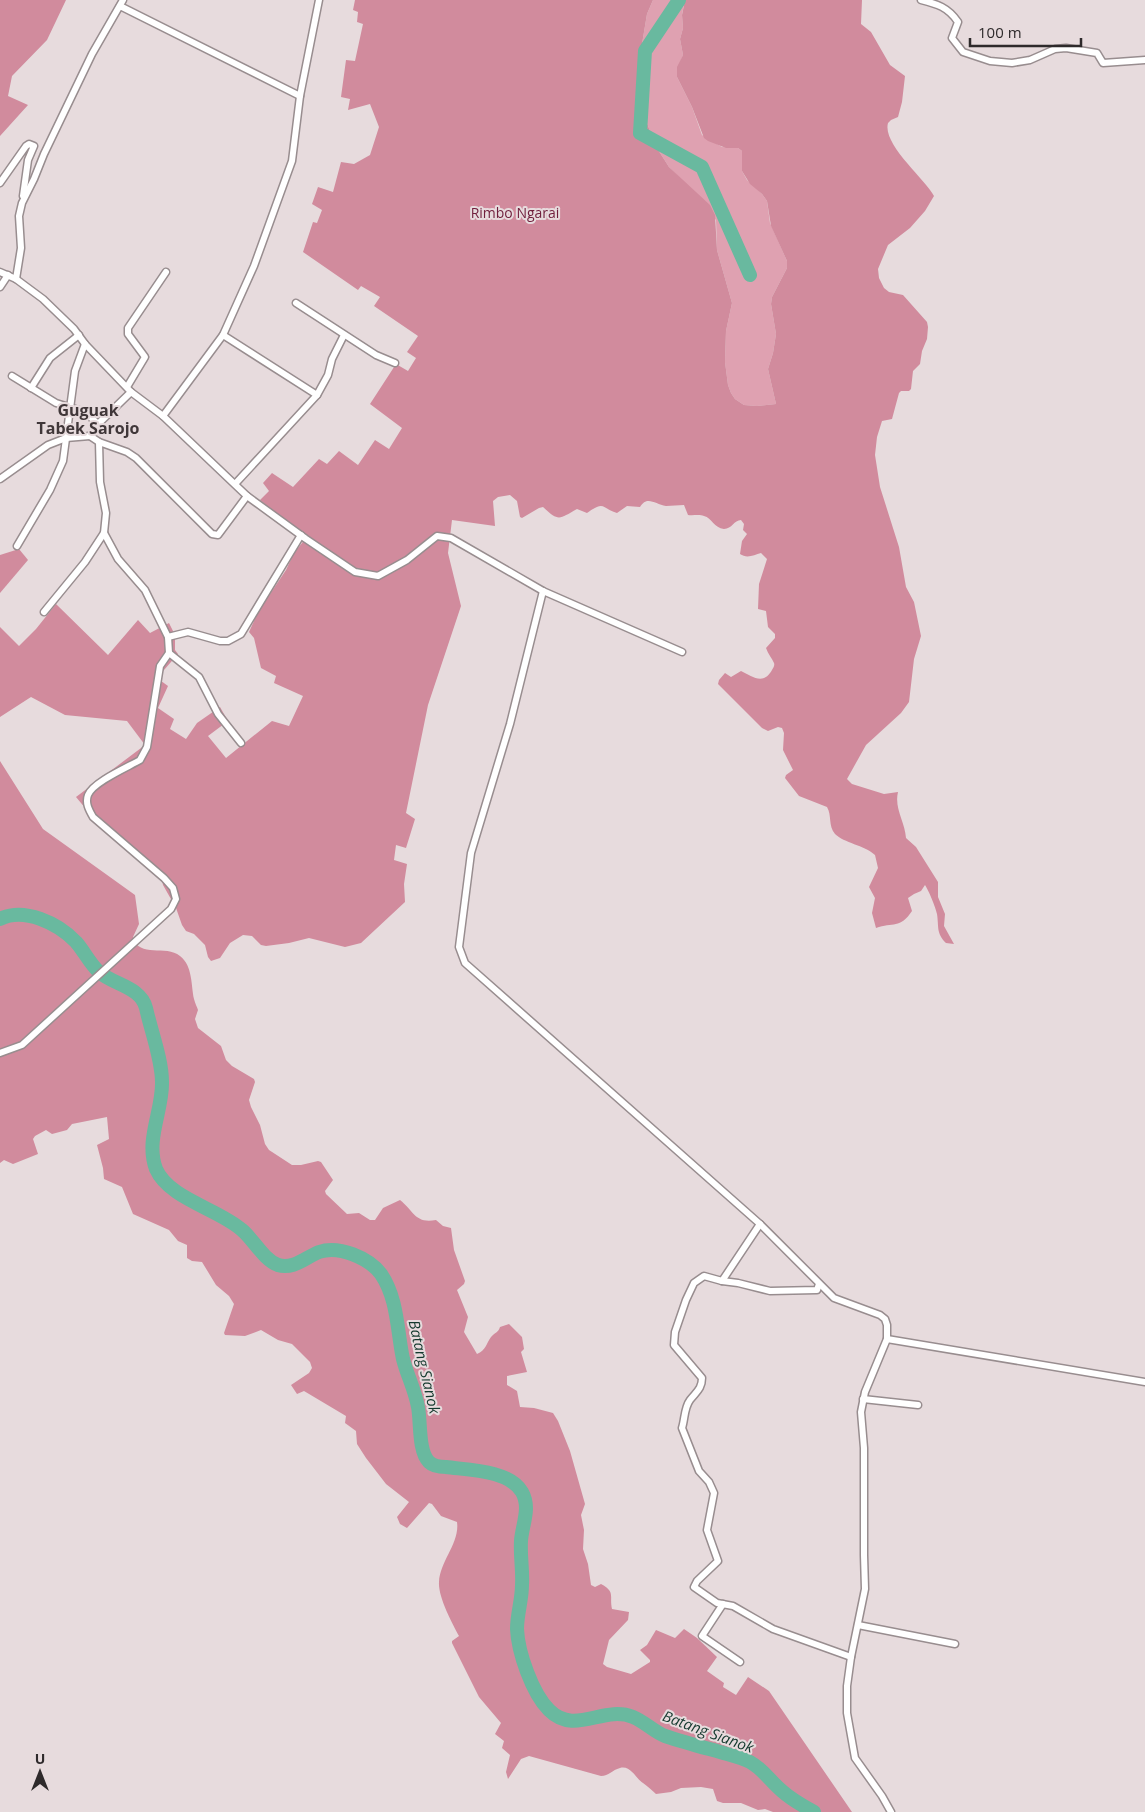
<svg xmlns="http://www.w3.org/2000/svg" width="1145" height="1812" font-family="'Open Sans',sans-serif">
	<rect width="100%" height="100%" fill="#e7dbdd"/>
	<path fill="#dfa1b1" d="M653,0H685L682,14L683,28L680,39L683,55L677,70V77L692,107L702,135L722,147L738,148L742,151V171L747,180L762,194L767,201L770,223L787,261V268L772,297L771,304L776,334L773,353L768,369L776,404L757,406L744,405L735,399L731,393L728,385L725,362L726,331L732,303L717,250L716,220L685,183L669,167L655,145L643,112L640,56L647,14Z"/>
	<g fill="#d18b9d">
		<path d="M0,0H66L47,40L12,76L8,96L28,105L0,136Z"/>
		<path d="M355,0H653L647,14L640,56L643,112L655,145L669,167L710,205L715,215L717,250L732,303L726,331L725,362L728,385L731,393L735,399L744,405L757,406L776,404L768,369L773,353L776,334L771,304L772,297L787,268V261L771,226L767,201L762,194L750,184L742,171V151L738,148H726L708,141L704,138L692,107L677,77V67L683,55L680,39L683,28L682,15L685,0H862L861,24L871,32L890,65L905,76L902,102L898,117L891,120L888,123C882,144 925,179 934,196L925,211L910,228L888,245L878,269L879,278L884,288L889,292L903,295L927,322L928,327L927,339L922,351L920,364L913,371L911,389L909,391H901L899,393L892,419L882,421L877,437L875,455L880,487L899,547L906,587L914,602L921,636L914,659L909,702L901,713L866,745L847,779L852,784L884,794L898,792C894,808 905,822 906,838L916,847L938,882V897L945,914L944,926L954,944L946,943C936,933 939,927 937,914C936,908 928,889 925,885L921,891L914,894L908,898L912,911C900,929 893,922 876,928L872,913L875,898L869,887L878,868L875,855C864,845 844,843 835,834C828,826 832,815 827,807L799,796L785,778L786,775L793,770L783,750L784,733L782,728L778,727L768,731L762,728L718,684L719,680L725,673L731,677L741,671C752,676 763,686 772,670C773,668 775,666 774,663C772,658 768,654 766,648L775,638V634L768,627L766,611L758,609L759,584L767,559L761,553C754,555 747,559 740,554L742,541L747,534L743,530L744,524L741,520C734,520 732,529 724,529C714,528 712,518 704,516C699,514 693,516 688,515L684,505C678,505 672,506 666,506C655,504 647,495 640,507L627,506L617,513C601,508 605,500 587,513L577,509C559,519 559,522 543,507L539,508L522,518L520,517L517,501L510,495L498,497L493,501L495,526L452,520L448,553L461,606L428,705L406,813L415,819L406,848L396,845L394,860L407,864L404,884L405,902L361,943L345,947L309,938L289,943L266,946L261,945L252,936L243,935L230,943L220,958L211,961L208,957L205,945L194,934L186,931L182,925L176,908L163,885L161,875L101,827L76,797L145,745L127,721L65,715L31,697L0,717V627L19,646L36,629L56,604L108,655L138,620L150,633L169,623L175,635V650L178,654L157,678L168,686L158,708L174,719L170,729L186,739L197,723L220,707L228,721L208,736L226,758L272,721L289,726L303,696L274,683L276,676L261,668L254,638L249,632L258,612L286,570L294,553L306,538L260,500L269,491L263,483L272,473L293,487L319,459L327,464L339,451L358,465L375,440L389,449L402,428L370,404L396,364L408,371L416,358L407,352L418,336L374,306L380,297L361,286L358,290L303,252L313,222L317,223L322,210L312,204L318,187L333,192L341,162L354,164L370,155L379,127L370,104L348,110L350,99L341,97L346,60L355,61L363,24L357,22L358,12L353,10Z"/>
		<path d="M19,549L28,560L0,593V555Z"/>
		<path d="M0,761L43,829L135,895L139,924L133,937C139,959 166,944 180,956C193,966 191,986 194,999C195,1003 197,1007 198,1010L195,1019L198,1028L221,1046L226,1060L232,1066L254,1079L255,1082L249,1100L251,1107L260,1125L265,1144L269,1150L292,1165H301L318,1161L321,1162L333,1180L325,1191L326,1194L347,1214L359,1213L370,1220H375L383,1208L400,1200C414,1211 415,1224 436,1220L443,1226L451,1228L454,1250L465,1281L464,1284L457,1290L468,1317L464,1332L477,1354C486,1350 486,1344 491,1337C495,1332 498,1333 500,1327L509,1324L522,1337L524,1349L521,1352L527,1372L507,1376V1385L517,1391L520,1407L534,1408L553,1413L558,1421L570,1451L585,1504L581,1515L584,1530L583,1549L588,1564L591,1585L595,1587L601,1584C616,1592 609,1596 612,1609L629,1612L628,1620L609,1640L603,1664L607,1667L631,1674L650,1662V1660L640,1650L647,1645L656,1630L675,1638L684,1629L697,1638L717,1657L707,1671L724,1683L723,1687L736,1695L748,1677L769,1691L852,1812H773L765,1809L758,1810L741,1803H723L717,1801L713,1789L701,1787L681,1788L671,1792L656,1794C652,1790 648,1787 643,1783C636,1779 631,1765 620,1768C612,1770 609,1776 601,1776L529,1756L521,1759L508,1779L506,1772L510,1755L502,1748L504,1741L495,1734L501,1723L479,1697L452,1643V1641L459,1636C452,1623 438,1597 439,1582C440,1561 460,1543 457,1522L441,1516L432,1504L429,1503L407,1528L400,1524L397,1517L409,1502L386,1484L366,1458L357,1444L356,1431L345,1423L346,1416L304,1391L297,1394L291,1385L309,1373L312,1368L310,1362L292,1344L278,1340L261,1330L245,1336L225,1335L224,1333L234,1304L229,1296L216,1285L202,1262L192,1261L187,1258V1245L178,1241L169,1230L133,1214L122,1187L104,1179L103,1168L97,1145L109,1139L107,1117L72,1124L67,1130L52,1134L46,1130L35,1136L33,1139L38,1154L13,1164L4,1160L0,1163Z"/>
	</g>
	<g fill="none" stroke-linecap="round" stroke-linejoin="round">
		<g stroke="#69b99f" stroke-width="14">
			<path d="M679,0L645,51L640,133L702,167L750,275"/>
			<path d="M0,919C24,907 58,923 76,942C84,951 90,964 99,972C114,985 141,987 146,1008C151,1031 162,1059 162,1082C163,1110 145,1140 156,1169C169,1199 219,1209 242,1230C254,1240 263,1259 278,1265C293,1270 306,1257 319,1252C339,1245 369,1258 381,1274C398,1299 397,1331 403,1359C407,1375 415,1390 418,1407C421,1422 418,1451 429,1462C433,1466 440,1467 446,1467C468,1470 509,1470 522,1492C531,1508 522,1525 521,1541C520,1556 523,1570 522,1585C522,1600 517,1614 517,1629C518,1652 532,1693 549,1710C575,1736 603,1705 633,1717C645,1722 653,1731 665,1736C683,1742 702,1747 720,1752C730,1755 741,1757 750,1762C763,1769 771,1782 782,1791C792,1800 803,1806 814,1812"/>
		</g>
		<g stroke="#988d8f" stroke-width="9">
			<g id="street">
				<path d="M921,0C937,4 948,7 958,22L952,38L963,52L990,61L1012,63L1030,60L1055,49L1066,48L1097,53L1103,63L1145,60"/>
				<path d="M120,6L300,96"/>
				<path d="M0,183L26,146L29,144L34,146L28,160L23,196"/>
				<path d="M0,272L16,279L43,299L74,329L85,344L131,392L163,416L247,496L306,539L355,572L378,576L407,560L437,536L451,538L543,591L682,652"/>
				<path d="M16,279L21,248L19,216L22,203L34,179L44,154L92,54L123,0"/>
				<path d="M0,287L8,275"/>
				<path d="M296,303L376,355L395,363"/>
				<path d="M223,335L317,395"/>
				<path d="M12,376L56,403L85,412L98,424"/>
				<path d="M127,387L145,357L128,334V328L166,272"/>
				<path d="M31,388L50,358L79,335"/>
				<path d="M163,416L223,335L254,266L292,161L300,96L319,0"/>
				<path d="M99,442L127,452L136,458L212,534L218,535L247,496"/>
				<path d="M0,479L48,445L66,438L90,436"/>
				<path d="M235,484L317,395L328,375L332,359L344,335"/>
				<path d="M17,546L50,490L63,461L75,371L85,344"/>
				<path d="M543,591L510,724L471,853L459,947L465,963L760,1224L834,1298L880,1315L885,1319L887,1325V1339L865,1392L861,1412L864,1448V1555L865,1589L851,1657L847,1686V1713L855,1758L882,1796L891,1812"/>
				<path d="M44,612L85,562L104,533L106,513L100,482L99,442L90,436L98,424L131,392"/>
				<path d="M168,637L188,632L220,641H228L241,634L301,535"/>
				<path d="M169,653L199,677L218,714L241,743"/>
				<path d="M0,1053L22,1045L171,909L176,899L173,888L164,878L93,817C89,810 85,803 88,795C93,782 128,767 140,760L147,747L160,666L169,653L168,637L145,590L118,559L104,533"/>
				<path d="M760,1224L722,1281L704,1276L694,1283L686,1300L675,1332L674,1345L702,1378C702,1389 696,1392 690,1400C684,1408 685,1419 682,1428L699,1471L709,1482L714,1493L707,1530L718,1561L697,1581L694,1587L717,1603L733,1606L773,1629L851,1657"/>
				<path d="M722,1281L738,1283L770,1291L817,1290L819,1284"/>
				<path d="M887,1339L1145,1382"/>
				<path d="M863,1399L918,1405"/>
				<path d="M723,1604L702,1636L740,1662"/>
				<path d="M858,1625L955,1644"/>
			</g>
		</g>
		<use href="#street" stroke="#fff" stroke-width="6"/>
	</g>
	<g text-anchor="middle" stroke-width="4" stroke-linejoin="round" paint-order="stroke">
		<g font-size="14" fill="#701e3c" stroke="#e7dbdd">
			<text x="515" y="218">Rimbo Ngarai</text>
		</g>
		<g font-size="15" font-style="italic" fill="#14392e" stroke="#e7dbdd">
			<text transform="translate(424 1367) rotate(77)" y="5">Batang Sianok</text>
			<text transform="translate(708 1732) rotate(20)" y="5">Batang Sianok</text>
		</g>
		<g font-size="16" font-weight="bold" fill="#403739" stroke="#e7dbdd">
			<text x="88" y="416">Guguak<tspan x="88" dy="18">Tabek Sarojo</tspan></text>
		</g>
	</g>
	<g transform="translate(40 1772)" stroke="#e7dbdd" stroke-width="4" paint-order="stroke">
	<path d="M0-4L9 19L0 12L-9 19Z" fill="#2e2a2b"/>
	<text y="-8" font-size="14" font-weight="bold" text-anchor="middle" fill="#2e2a2b">U</text>
	</g>
	<path d="M970 38v8h111v-8" fill="none" stroke="#2e2a2b" stroke-width="2.5"/>
	<text x="978" y="38" font-size="15" fill="#2e2a2b" stroke="#e7dbdd" stroke-width="4" paint-order="stroke">100 m</text>
</svg>
